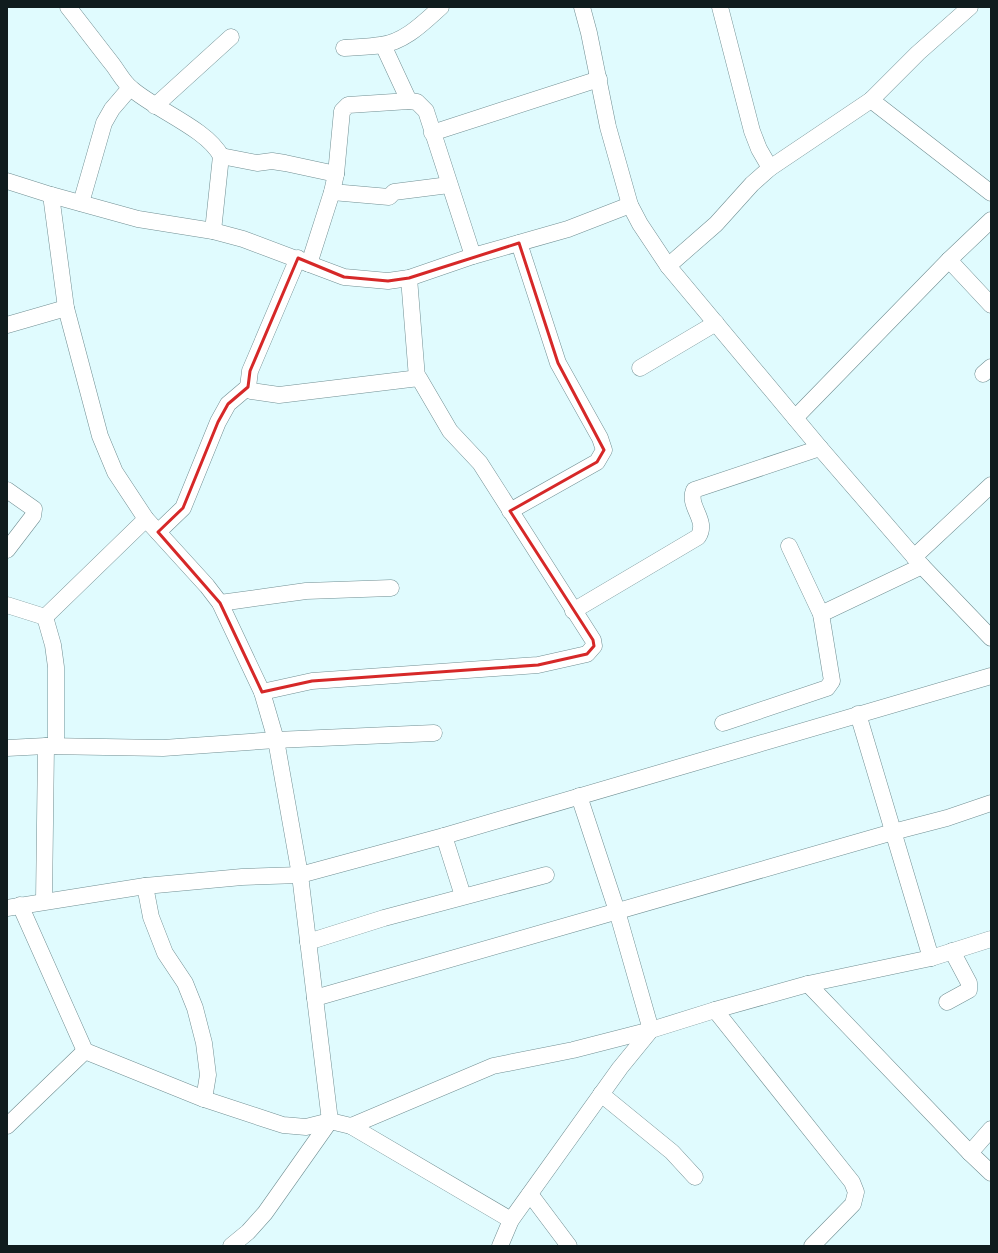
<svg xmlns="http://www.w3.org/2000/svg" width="998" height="1253" font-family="Helvetica,sans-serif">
	<rect width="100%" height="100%" fill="#e0fbfe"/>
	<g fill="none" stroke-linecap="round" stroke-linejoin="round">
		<g stroke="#718f93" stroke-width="17">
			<g id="minor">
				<path d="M68,7C83,26 98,46 113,65C119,73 124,83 132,89C156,110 207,129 221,156L213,231"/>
				<path d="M582,7L589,33L608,127L630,205L640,224L668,266L820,448L922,566L991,638"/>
				<path d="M720,7L752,131L759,149L770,168"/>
				<path d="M383,45L409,101"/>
				<path d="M344,48C356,47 369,47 381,45C405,42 424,22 441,7"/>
				<path d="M871,100L991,193"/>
				<path d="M155,106L231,37"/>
				<path d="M432,133L599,79"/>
				<path d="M221,156L257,163L272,161L285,163L336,174"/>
				<path d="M7,181L51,195L138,219L213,231L243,239L344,277L388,281L409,278L473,256L568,229L630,205"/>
				<path d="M332,192L389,197L394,192L449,185"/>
				<path d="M51,195L66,308L100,436L115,472L146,519L207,586L220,603L262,692L276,740L300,875L330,1121L265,1213L248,1232L231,1246"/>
				<path d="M81,203L104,123L112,109L130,88"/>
				<path d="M949,260L991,305"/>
				<path d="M309,264L332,192L336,174L342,111L348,105L409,101L417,102L426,111L473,256"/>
				<path d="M668,266L716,224L752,184L770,168L871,100L918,53L970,7"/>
				<path d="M409,278L417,378"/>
				<path d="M7,325L66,308"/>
				<path d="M640,368L716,323"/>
				<path d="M983,374L991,367"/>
				<path d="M795,418L949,260L991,220"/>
				<path d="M7,490L34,509L33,516L7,550"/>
				<path d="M510,511L597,462L604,450L600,438L558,363L519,243"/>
				<path d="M158,532L183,508L218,422L228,404L248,387"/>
				<path d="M914,557L991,485"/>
				<path d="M220,603L306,591L391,588"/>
				<path d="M7,605L45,617"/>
				<path d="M573,611L698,537C709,520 687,507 694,490L820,448"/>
				<path d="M821,614L922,566"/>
				<path d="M45,617L146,519"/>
				<path d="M45,617L53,645L56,667V746"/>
				<path d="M262,692L312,681L538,665L587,654L594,646L593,640L480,463L450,431L419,378L279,395L251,391L248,387L250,371L298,258"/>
				<path d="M858,714L931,958"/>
				<path d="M723,723L827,688L832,681L821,614L789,546"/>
				<path d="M7,748L46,746L163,748L276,740L434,733"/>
				<path d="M444,836L463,896"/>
				<path d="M145,886L151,917L165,953L185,983L195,1008L204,1043L208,1075L204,1099"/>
				<path d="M44,901L46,746"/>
				<path d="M20,905L85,1051L204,1099L283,1125L306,1127L330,1121L351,1126L511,1220"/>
				<path d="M7,908L145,886L242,877L300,875L444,836L991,676"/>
				<path d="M308,942L384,918L546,875"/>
				<path d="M808,984L970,1153L991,1173"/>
				<path d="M315,998L893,832L947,818L991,803"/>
				<path d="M947,1002L969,990V983L952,951"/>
				<path d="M715,1010L852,1182L856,1192L853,1204L812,1246"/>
				<path d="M601,1094L672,1152L695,1177"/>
				<path d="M7,1126L85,1051"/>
				<path d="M351,1126L493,1066L573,1050L651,1030L617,911L579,796"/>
				<path d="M970,1153L991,1129"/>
				<path d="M530,1194L569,1246"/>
				<path d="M500,1246L511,1220L620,1068L651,1030L715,1010L808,984L931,958L991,939"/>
			</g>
		</g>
		<use href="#minor" stroke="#fff" stroke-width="16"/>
	</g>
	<path fill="none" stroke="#d62828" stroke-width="3" stroke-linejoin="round" d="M519,243L558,363L604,450L597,462L510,511L593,640L594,646L587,654L538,665L312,681L262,692L220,603L158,532L183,508L218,422L228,404L248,387L250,371L298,258L344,277L388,281L409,278Z"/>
	<rect width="998" height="1253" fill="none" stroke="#101c1e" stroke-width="16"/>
</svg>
